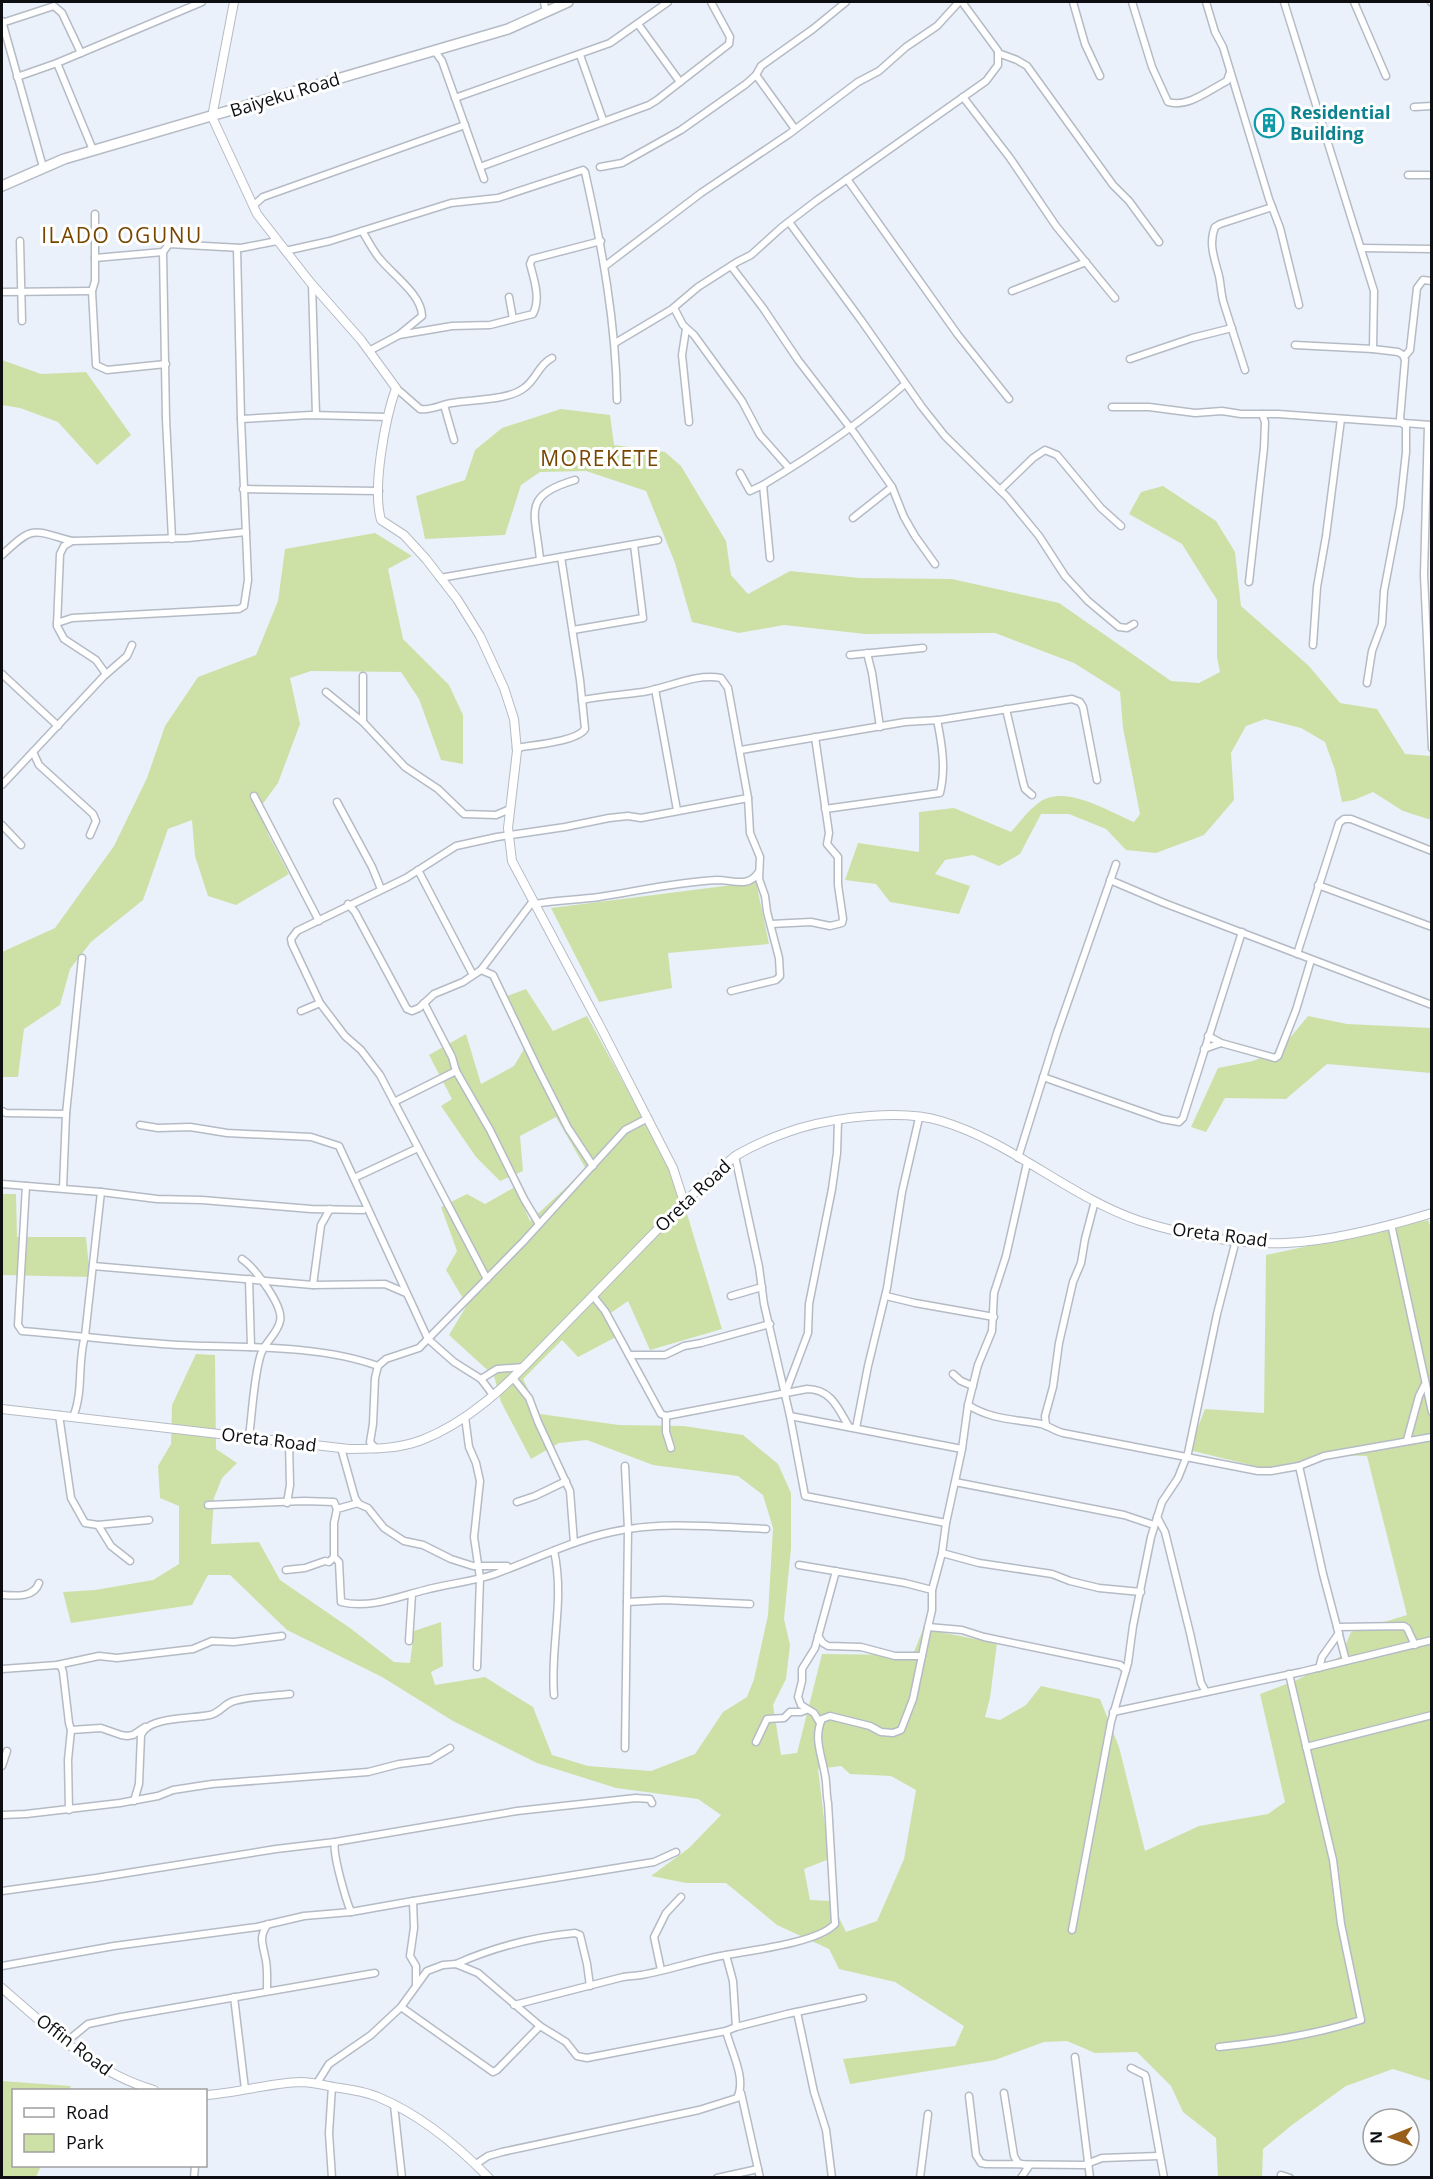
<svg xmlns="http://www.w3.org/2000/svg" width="1433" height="2179" font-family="'Open Sans',sans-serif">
	<rect width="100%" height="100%" fill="#eaf1fb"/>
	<g fill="#cde1a7" fill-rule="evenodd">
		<path d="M2,360L41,374L86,372L131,435L97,465L58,422L20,408L2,405Z"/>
		<path d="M561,409L610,415L614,445L665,452L681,466L726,541L731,575L748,594L790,571L860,578L952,579L1059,603L1171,681L1199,683L1220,672L1217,657V600L1182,544L1129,514L1141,492L1163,486L1216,521L1235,552L1241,606L1309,666L1340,703L1377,709L1405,754L1431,756V820L1403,811L1373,792L1354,800L1342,802L1335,770L1325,742L1301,728L1265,719L1246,726L1231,753L1234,800L1204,835L1156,853L1126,850L1106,829L1069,814H1041L1020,854L999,866L973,855L945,860L935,874L970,886L959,914L890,902L876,884L845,880L858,843L919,852V812L954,808L1011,832C1019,823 1027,812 1037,804C1063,782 1107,811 1134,822L1140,814L1123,728L1120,692L1074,663L995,633L865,634L784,625L739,633L692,622L675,563L646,491L586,471L540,472L521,485L505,535L425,539L416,496L465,480L475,450L502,428Z"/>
		<path d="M375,533L412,556L388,569L403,639L449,685L463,715V764L441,760L419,699L401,672L311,671L290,678L300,724L278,783L259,809L268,834L289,874L236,905L208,896L195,856L192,820L168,829L143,900L91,942L70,969L60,1005L24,1029L18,1077H2V952L55,928L114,846L147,778L165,726L198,677L256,655L278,601L285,549Z"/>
		<path d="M756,882L769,944L668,953L672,988L599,1002L551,908Z"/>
		<path d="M526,989L553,1031L587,1016L677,1181L722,1329L650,1350L628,1301L605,1317L616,1337L578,1357L562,1340L523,1379L540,1414L619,1425L684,1426L743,1435L778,1464L791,1493V1548L784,1619L790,1645L786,1679L773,1705L781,1755L797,1753L822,1654L904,1655L914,1652L923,1629L997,1643L990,1698L985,1717L1000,1720L1026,1705L1041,1686L1100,1699L1119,1747L1145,1851L1199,1826L1268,1814L1285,1802L1260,1694L1297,1680L1341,1656L1351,1632L1407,1615L1367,1456L1325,1455L1267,1469L1189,1450L1205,1409L1264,1413L1266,1255L1428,1220L1432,1230L1431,2081L1393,2069L1346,2086L1292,2125L1263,2149L1262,2178L1218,2177L1216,2138L1183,2112L1171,2086L1137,2052L1095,2053L1067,2041L1044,2042L995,2060L850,2084L843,2059L955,2046L964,2026L895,1982L839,1969L829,1949L777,1925L726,1883H686L651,1876L689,1848L721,1815L698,1799L616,1788L537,1763L453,1721L382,1677L287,1630L230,1575H208L192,1605L71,1623L63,1592L95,1590L153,1580L179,1564V1506L160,1498L158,1466L171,1444L172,1405L196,1354L215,1355L216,1449L237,1463L222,1478L214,1498L211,1544L259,1542L280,1580L350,1628L394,1662L410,1663L414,1631L441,1622L443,1666L431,1672L435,1685L485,1677L533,1707L552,1755L588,1766L651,1771L695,1754L723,1712L747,1697L754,1679L768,1615L773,1528L763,1495L738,1476L653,1465L587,1440L559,1443L531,1459L501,1402L494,1376L449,1335L467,1305L446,1270L457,1251L441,1207L467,1194L485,1204L515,1187L530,1221L586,1169L556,1117L520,1136L523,1171L500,1181L476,1157L441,1106L452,1099L429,1055L466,1034L481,1084L514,1066L524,1049L502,998ZM841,1766L850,1774L891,1776L916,1790L904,1859L877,1921L846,1932L831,1901L810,1900L804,1869L829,1859L818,1769Z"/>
		<path d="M1308,1016L1347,1024L1431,1028V1073L1327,1064L1286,1099L1225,1098L1206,1132L1191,1127L1218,1068L1253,1061L1280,1050Z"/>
		<path d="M2,1194H16L17,1237H86L90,1277L2,1275Z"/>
		<path d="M2,2081L71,2086L69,2090H14V2166H41L36,2177H2Z"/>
	</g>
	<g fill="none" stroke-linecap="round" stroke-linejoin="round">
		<g stroke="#b5bbc5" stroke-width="9">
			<g id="minor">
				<path d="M544,2L546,13"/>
				<path d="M1073,2L1085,44L1100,76"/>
				<path d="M1132,2L1152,67L1168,102C1188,108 1209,90 1227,81L1230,72"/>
				<path d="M1206,2L1215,32L1223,47L1269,199L1280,228L1299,305"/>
				<path d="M1284,2L1374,291L1373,349"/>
				<path d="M1354,2L1386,76"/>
				<path d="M1431,2L1432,3"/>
				<path d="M2,21L43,167"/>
				<path d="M2,23L54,6L62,13L81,53"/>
				<path d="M638,24L680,82"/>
				<path d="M434,50L442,61L484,179"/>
				<path d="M998,53L1017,60L1027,66L1113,185L1129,201L1159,242"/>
				<path d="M580,55L603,120"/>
				<path d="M57,63L93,150"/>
				<path d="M756,75L795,129"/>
				<path d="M17,77L57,63L202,2"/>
				<path d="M963,97L1010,158L1056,226L1115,298"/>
				<path d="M455,98L610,43L668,2"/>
				<path d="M1414,107L1432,106"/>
				<path d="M480,167L649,105L657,100L729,44L730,37L711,2"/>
				<path d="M600,167L622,163L681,130L746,84L756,75L761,66L813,29L846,2"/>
				<path d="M1408,175H1432"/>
				<path d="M847,179L958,335L1009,399"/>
				<path d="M253,206L263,197L465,125"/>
				<path d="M95,214V281L92,291L96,365L107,370L166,364"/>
				<path d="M789,222L861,320L922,407L945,436L1007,497L1039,536L1065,576L1088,601L1119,627L1127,628L1134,624"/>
				<path d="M362,231C368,240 373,251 380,259C393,275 422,295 422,316L400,334"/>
				<path d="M20,241L22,321"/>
				<path d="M1361,248L1432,249"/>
				<path d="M285,251L330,241L451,203L498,198L583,170L585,172C602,247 616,323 617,400"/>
				<path d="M95,258L163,252"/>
				<path d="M605,266L701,193L789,134L858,82L879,71L906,47L937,26L959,2"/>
				<path d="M731,266L763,308L798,360L855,434L892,487L904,517L915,536L935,564"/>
				<path d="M312,284L316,415"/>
				<path d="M1012,291L1086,262"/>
				<path d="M2,292L92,291"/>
				<path d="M674,308L683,325L694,335L742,401L760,435L789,468"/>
				<path d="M513,319L533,314C541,298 534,280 530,264L532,259L601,241"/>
				<path d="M686,329L682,355L689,422"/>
				<path d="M615,343L672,309L698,287L737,262L751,255L782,227L816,201L986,81L998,65V51L962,2"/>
				<path d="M1295,345L1373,349L1398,352L1403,355L1405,360L1400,419L1403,424"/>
				<path d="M369,351L399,335L452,326L490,325L513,319L509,297"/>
				<path d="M1404,357L1410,350L1417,288L1423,280L1432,281"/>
				<path d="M1130,359L1192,338L1232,328"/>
				<path d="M1245,370C1238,348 1231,326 1224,304C1221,295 1221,285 1219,276C1215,260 1208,244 1215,227L1220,224L1272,207"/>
				<path d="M396,388L420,409C431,411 442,404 452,403C472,399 507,401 524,388C536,380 539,364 552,358"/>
				<path d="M444,405L454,440"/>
				<path d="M1112,407H1149L1195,413L1222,411L1241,414H1278L1431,425"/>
				<path d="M241,419L311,415L388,417"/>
				<path d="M1428,425L1424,575L1432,748"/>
				<path d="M740,473L750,491L763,485C813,455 862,422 905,384"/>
				<path d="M763,485L770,558"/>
				<path d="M243,489L379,491"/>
				<path d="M1000,490L1033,458L1045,450L1057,455L1101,508L1121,526"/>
				<path d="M853,518L892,487"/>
				<path d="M172,539L166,419L163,252L169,244L241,248L277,241"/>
				<path d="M2,555C34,525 31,530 72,541"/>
				<path d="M540,560C536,513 520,496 575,480"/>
				<path d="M440,578L658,540"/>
				<path d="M1249,582L1264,448L1265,422L1262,414"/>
				<path d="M57,623L72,618L239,609L244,606L248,580L241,419L237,248"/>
				<path d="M573,630L643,618L634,545"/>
				<path d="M1313,645L1317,587L1326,536L1341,419"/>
				<path d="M867,653L872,673L880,727"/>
				<path d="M850,655L923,648"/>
				<path d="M2,674L58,726"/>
				<path d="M106,674L96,660L64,639L57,626L60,554L64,546L72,541L188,538L246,532"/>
				<path d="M363,676V722"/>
				<path d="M1367,683L1372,651L1382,624L1384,591L1400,507L1406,452V425"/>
				<path d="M655,689L677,810"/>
				<path d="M326,692L363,722L405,767L438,789L464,814L496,815L510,809"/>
				<path d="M582,700C602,696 622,695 643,692C668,688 695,673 721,678L728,688L748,798L750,833L760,857L759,879L765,896L767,912L779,958L780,976L776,980L731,991"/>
				<path d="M1006,709L1023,782L1025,789L1032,795"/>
				<path d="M516,748C532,745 576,742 585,729L580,680L561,557"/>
				<path d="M741,750L905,722L939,720L1072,699L1080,702L1083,707L1097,780"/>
				<path d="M33,752L39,765L93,814L96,821L90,835"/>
				<path d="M2,785L104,676L127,656L132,645"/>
				<path d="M254,796L319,921"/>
				<path d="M337,802L372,867L381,889"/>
				<path d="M825,809L940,793C946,769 942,744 937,720"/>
				<path d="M2,825L21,845"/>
				<path d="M418,870L473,975"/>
				<path d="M1110,880L1164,903L1432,1005"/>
				<path d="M1318,885L1432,927"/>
				<path d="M348,904L355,912L407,1009L412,1011L419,1008L434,994L463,982L481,970L533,901"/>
				<path d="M535,904C556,900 577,900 599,897C638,891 677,882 717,880C733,880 748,888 758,873"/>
				<path d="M771,924L811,922L830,926L842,923L843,919L838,885V857L827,844L829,833L815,737"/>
				<path d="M1297,954L1339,823L1344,819H1351L1432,851"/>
				<path d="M481,970L493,975L538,1069L568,1128L593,1166"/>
				<path d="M301,1011L320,1003"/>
				<path d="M1208,1036L1221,1043L1275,1058L1278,1056L1296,1010L1311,960"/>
				<path d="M1204,1049L1221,1043"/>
				<path d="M456,1071L490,1130L524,1199L539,1224"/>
				<path d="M1043,1077L1162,1119L1179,1122L1183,1118L1242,932"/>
				<path d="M394,1102L456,1071L452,1057L424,1003"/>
				<path d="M2,1111L6,1113L66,1114"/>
				<path d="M140,1125L158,1128L190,1127L227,1133L311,1137L339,1146L428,1339L454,1362L481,1379L493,1395"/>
				<path d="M735,1156L759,1267L764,1304L790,1416L805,1496L946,1523"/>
				<path d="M1018,1158L1057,1033L1116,864"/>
				<path d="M354,1178L418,1148"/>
				<path d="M2,1184L101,1192L157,1199L202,1200L311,1209L363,1210"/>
				<path d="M26,1186L18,1325L22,1331C74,1335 126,1342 178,1345C242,1348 317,1344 378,1366"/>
				<path d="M63,1188L66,1114L82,958"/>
				<path d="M1391,1224L1432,1412"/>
				<path d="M242,1259C254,1267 284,1306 280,1321C278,1333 265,1342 261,1354C254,1374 252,1415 249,1437"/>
				<path d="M93,1266L313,1285L385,1284L406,1293"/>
				<path d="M249,1279L251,1347"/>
				<path d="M487,1279L380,1075L361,1050L345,1036L320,1003L292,944L291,939L297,931L406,878L456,846L497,837L565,827L609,818L628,816L641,818L748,798"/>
				<path d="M313,1285L321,1225L330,1209"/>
				<path d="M593,1296L605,1311L661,1414L666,1416L807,1389C831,1389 838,1408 849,1427"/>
				<path d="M731,1296L762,1287"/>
				<path d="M886,1296L915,1303L994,1317"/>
				<path d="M629,1355H665L684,1346L701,1343L770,1324"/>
				<path d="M953,1374L961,1381L973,1386"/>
				<path d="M513,1378L529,1398L538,1422L570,1491L574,1543"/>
				<path d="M481,1379L497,1369L524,1367"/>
				<path d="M785,1394L808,1333L809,1304L832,1189L837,1153L838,1121"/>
				<path d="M968,1405C992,1420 1014,1419 1041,1424C1049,1426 1055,1431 1063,1433L1258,1471H1271L1299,1466L1324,1456L1432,1437"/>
				<path d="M59,1415L71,1498L85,1523L98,1525L149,1520"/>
				<path d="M666,1416V1432L671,1448"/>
				<path d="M790,1416L962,1449"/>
				<path d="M73,1417C84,1391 77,1362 85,1336L101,1192"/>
				<path d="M465,1417L469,1447L476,1463L480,1481L474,1537L480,1578L477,1667"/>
				<path d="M1046,1426L1045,1416L1053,1387L1059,1343L1073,1282L1081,1263L1085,1239L1095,1201"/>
				<path d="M856,1428L868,1366L887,1288L902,1192L919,1118"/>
				<path d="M1407,1440L1419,1396L1424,1386"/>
				<path d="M341,1448L355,1498L359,1504L368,1508L384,1528L404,1541L423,1545L451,1559L473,1566H507"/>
				<path d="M376,1449L370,1442L373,1424L375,1378L378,1366L386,1359L419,1348L523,1242L625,1130L648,1118"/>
				<path d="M1299,1466L1323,1574L1346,1661"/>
				<path d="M955,1482L1124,1515L1154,1525"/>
				<path d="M517,1502L535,1496L566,1481"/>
				<path d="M287,1503L290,1485L289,1442"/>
				<path d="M358,1503L337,1509L334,1523V1557L339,1562L341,1602C370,1609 397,1597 425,1590C447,1584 470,1582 492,1575C532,1561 570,1541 612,1532C662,1521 715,1527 766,1529"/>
				<path d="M208,1505L304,1501L334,1502L337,1509"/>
				<path d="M1157,1517L1165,1532L1190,1633L1201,1683L1206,1692"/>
				<path d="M98,1525L111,1546L130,1561"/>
				<path d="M554,1551C565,1600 550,1647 554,1695"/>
				<path d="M942,1553L979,1563L1052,1574L1070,1581L1099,1588L1141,1592"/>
				<path d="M799,1565L905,1583L932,1590"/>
				<path d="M286,1570L305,1568L325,1561L329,1562L334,1557"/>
				<path d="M2,1595C15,1596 34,1598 39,1583"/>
				<path d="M627,1602L664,1600L750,1604"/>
				<path d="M928,1627L962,1630L984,1637L1120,1665L1126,1670"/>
				<path d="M1337,1627L1404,1626L1407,1628L1415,1645"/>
				<path d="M818,1636L823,1643L828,1646L861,1647L895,1656H922"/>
				<path d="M409,1641L412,1594"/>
				<path d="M57,1665L61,1666L63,1672L69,1723L71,1730L68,1760L69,1810"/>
				<path d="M1319,1668L1322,1657L1339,1633"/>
				<path d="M2,1669L57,1665L99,1656L117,1658L193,1649L212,1641L234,1642L282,1636"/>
				<path d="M1113,1712L1301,1672L1432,1640"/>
				<path d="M820,1723L814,1713L801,1705L798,1697L802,1681V1669L815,1648L836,1571"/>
				<path d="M71,1730L101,1728L121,1735L127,1736L133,1735L145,1727"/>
				<path d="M756,1742L767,1719L784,1718L790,1712H801L806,1710"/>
				<path d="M1306,1747L1432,1715"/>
				<path d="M625,1748L628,1529L625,1466"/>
				<path d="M2,1766L7,1751"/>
				<path d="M134,1801L139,1784L141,1735C148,1716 193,1719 210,1715C220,1713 225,1703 234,1701C252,1696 272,1696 290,1694"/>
				<path d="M2,1815L26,1814L120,1803L158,1796L173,1790L212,1784L368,1772L399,1764L430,1760L450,1748"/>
				<path d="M335,1842C332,1853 346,1900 351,1912L413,1901"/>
				<path d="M2,1891L96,1878L276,1849L335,1842L517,1811L636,1798L650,1799L652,1803"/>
				<path d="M1072,1930L1111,1722L1128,1663L1133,1626L1151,1537L1162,1502L1178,1478L1188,1453L1217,1314L1236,1240"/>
				<path d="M726,1955L733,1981L736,2027"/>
				<path d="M456,1964C494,1947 533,1937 575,1933L580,1935L587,1964L590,1986"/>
				<path d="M2,1966L114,1946L257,1927L304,1916L351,1912"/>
				<path d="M661,1970L654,1937L666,1913L681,1897"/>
				<path d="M416,1984V1966L410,1956L414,1928L413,1901L654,1862L676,1852"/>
				<path d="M267,1991C267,1980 268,1967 265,1956C262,1942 259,1936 268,1924"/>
				<path d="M234,1997L245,2089"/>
				<path d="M514,2005L623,1977C629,1976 635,1976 641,1975C670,1970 697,1960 726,1955C753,1950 817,1943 835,1924L828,1803C826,1794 827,1784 825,1775C822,1756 813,1738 822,1719L830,1716L870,1726L881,1732L893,1733L901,1730L913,1699L928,1627L932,1610V1590L942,1553L946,1523L962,1449L968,1405L978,1365L992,1331L994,1293L1006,1256L1027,1163"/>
				<path d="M401,2007L493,2072L497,2070L540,2026"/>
				<path d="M797,2012L814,2092L826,2130L832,2178"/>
				<path d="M66,2042L88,2024L121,2017L375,1973"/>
				<path d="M1219,2047C1267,2042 1314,2035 1361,2020L1341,1924L1333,1860L1289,1674"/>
				<path d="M1075,2057L1090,2178"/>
				<path d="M1131,2068L1145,2075L1146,2078L1164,2178"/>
				<path d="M317,2083L329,2064L371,2035L401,2007L427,1971L443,1965L456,1964L478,1973L540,2026L566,2042L577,2056L587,2058L726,2031L736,2027L787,2014L863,1998"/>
				<path d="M741,2093L760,2178"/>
				<path d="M1004,2093L1014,2156L1018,2163L1029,2166L1021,2178"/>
				<path d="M969,2096L976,2155L981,2163L986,2164L1084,2165L1102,2158L1159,2156"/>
				<path d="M394,2105L402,2178"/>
				<path d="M476,2164L488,2156L502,2152L699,2110L737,2098C747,2079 731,2051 726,2031"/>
				<path d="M1281,2175L1290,2178"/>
				<path d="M194,2178L195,2166"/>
				<path d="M332,2178L329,2133L332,2086"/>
				<path d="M717,2178L758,2169"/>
				<path d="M920,2178L928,2114"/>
			</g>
		</g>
		<g stroke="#b5bbc5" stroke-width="10">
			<g id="tertiary">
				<path d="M234,2L212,117L257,214L310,282L361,340L396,388C385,419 372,488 381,520L404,535L426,559L457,599L480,636L504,688L514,719L517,751L508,828L512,861L600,1026L673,1168L684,1202"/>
				<path d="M2,1409L349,1449C374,1449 398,1449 422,1440C468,1422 506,1386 539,1351C578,1311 617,1271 656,1231C675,1211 694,1193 714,1175C722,1169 729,1160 737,1155C757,1143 778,1135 800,1128C838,1117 903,1109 941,1121C1012,1142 1069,1197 1140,1221C1183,1235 1241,1245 1286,1243C1330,1241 1389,1226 1432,1213"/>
				<path d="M2,1988C48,2028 94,2073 154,2090"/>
				<path d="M206,2095C238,2093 269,2083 301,2082C312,2082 323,2085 333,2087C348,2089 364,2091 378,2097C419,2114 458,2146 489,2178"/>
			</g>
		</g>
		<g stroke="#b5bbc5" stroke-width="12">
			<path id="secondary" d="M2,186L64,159L508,29L568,2"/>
		</g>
		<use href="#minor" stroke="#fff" stroke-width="6"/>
		<use href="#tertiary" stroke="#fff" stroke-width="8"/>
		<use href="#secondary" stroke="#fff" stroke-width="9"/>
	</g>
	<defs>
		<g id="building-ring" transform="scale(1.5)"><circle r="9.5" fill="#fff" stroke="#0f9aa8" stroke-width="1.5"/><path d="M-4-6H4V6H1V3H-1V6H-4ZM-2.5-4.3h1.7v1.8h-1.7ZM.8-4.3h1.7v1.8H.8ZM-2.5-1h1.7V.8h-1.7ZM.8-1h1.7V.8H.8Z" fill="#0f9aa8"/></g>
	</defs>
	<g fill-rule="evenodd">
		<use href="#building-ring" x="1269" y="123"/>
	</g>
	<g text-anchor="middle" stroke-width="6" stroke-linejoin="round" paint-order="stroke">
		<g font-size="18" fill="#0c0e11" stroke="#fff">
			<text transform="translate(285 95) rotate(-17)" y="6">Baiyeku Road</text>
			<text transform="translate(693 1196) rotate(-43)" y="6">Oreta Road</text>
			<text transform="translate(1220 1235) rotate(7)" y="6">Oreta Road</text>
			<text transform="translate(269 1440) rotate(7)" y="6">Oreta Road</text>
			<text transform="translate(74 2045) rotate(37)" y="6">Offin Road</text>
		</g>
		<g font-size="18" font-weight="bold" fill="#0d838f" stroke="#fff" text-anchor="start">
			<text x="1290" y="119">Residential<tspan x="1290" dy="21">Building</tspan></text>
		</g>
		<g font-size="21" letter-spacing="1.5" fill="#774500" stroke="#fff">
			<text x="122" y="243">ILADO OGUNU</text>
			<text x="600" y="466">MOREKETE</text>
		</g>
	</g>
	<rect width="1433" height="2179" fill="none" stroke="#0c0e11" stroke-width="6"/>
	<rect x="12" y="2089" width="195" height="78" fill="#ffffff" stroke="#9e9fa0" stroke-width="1.5"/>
	<rect x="24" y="2108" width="30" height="9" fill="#ffffff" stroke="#9e9fa0" stroke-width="1.5"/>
	<text x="66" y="2119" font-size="18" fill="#0c0e11">Road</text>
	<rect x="24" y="2134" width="30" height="18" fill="#cde1a7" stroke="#9e9fa0" stroke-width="1.5"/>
	<text x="66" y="2149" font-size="18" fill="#0c0e11">Park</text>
	<g transform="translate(1391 2137) rotate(269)"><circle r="28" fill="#ffffff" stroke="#9e9fa0" stroke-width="1.5"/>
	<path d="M0-4.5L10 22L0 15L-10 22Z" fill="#985f1c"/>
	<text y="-9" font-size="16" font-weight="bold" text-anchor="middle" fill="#0c0e11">N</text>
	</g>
</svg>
